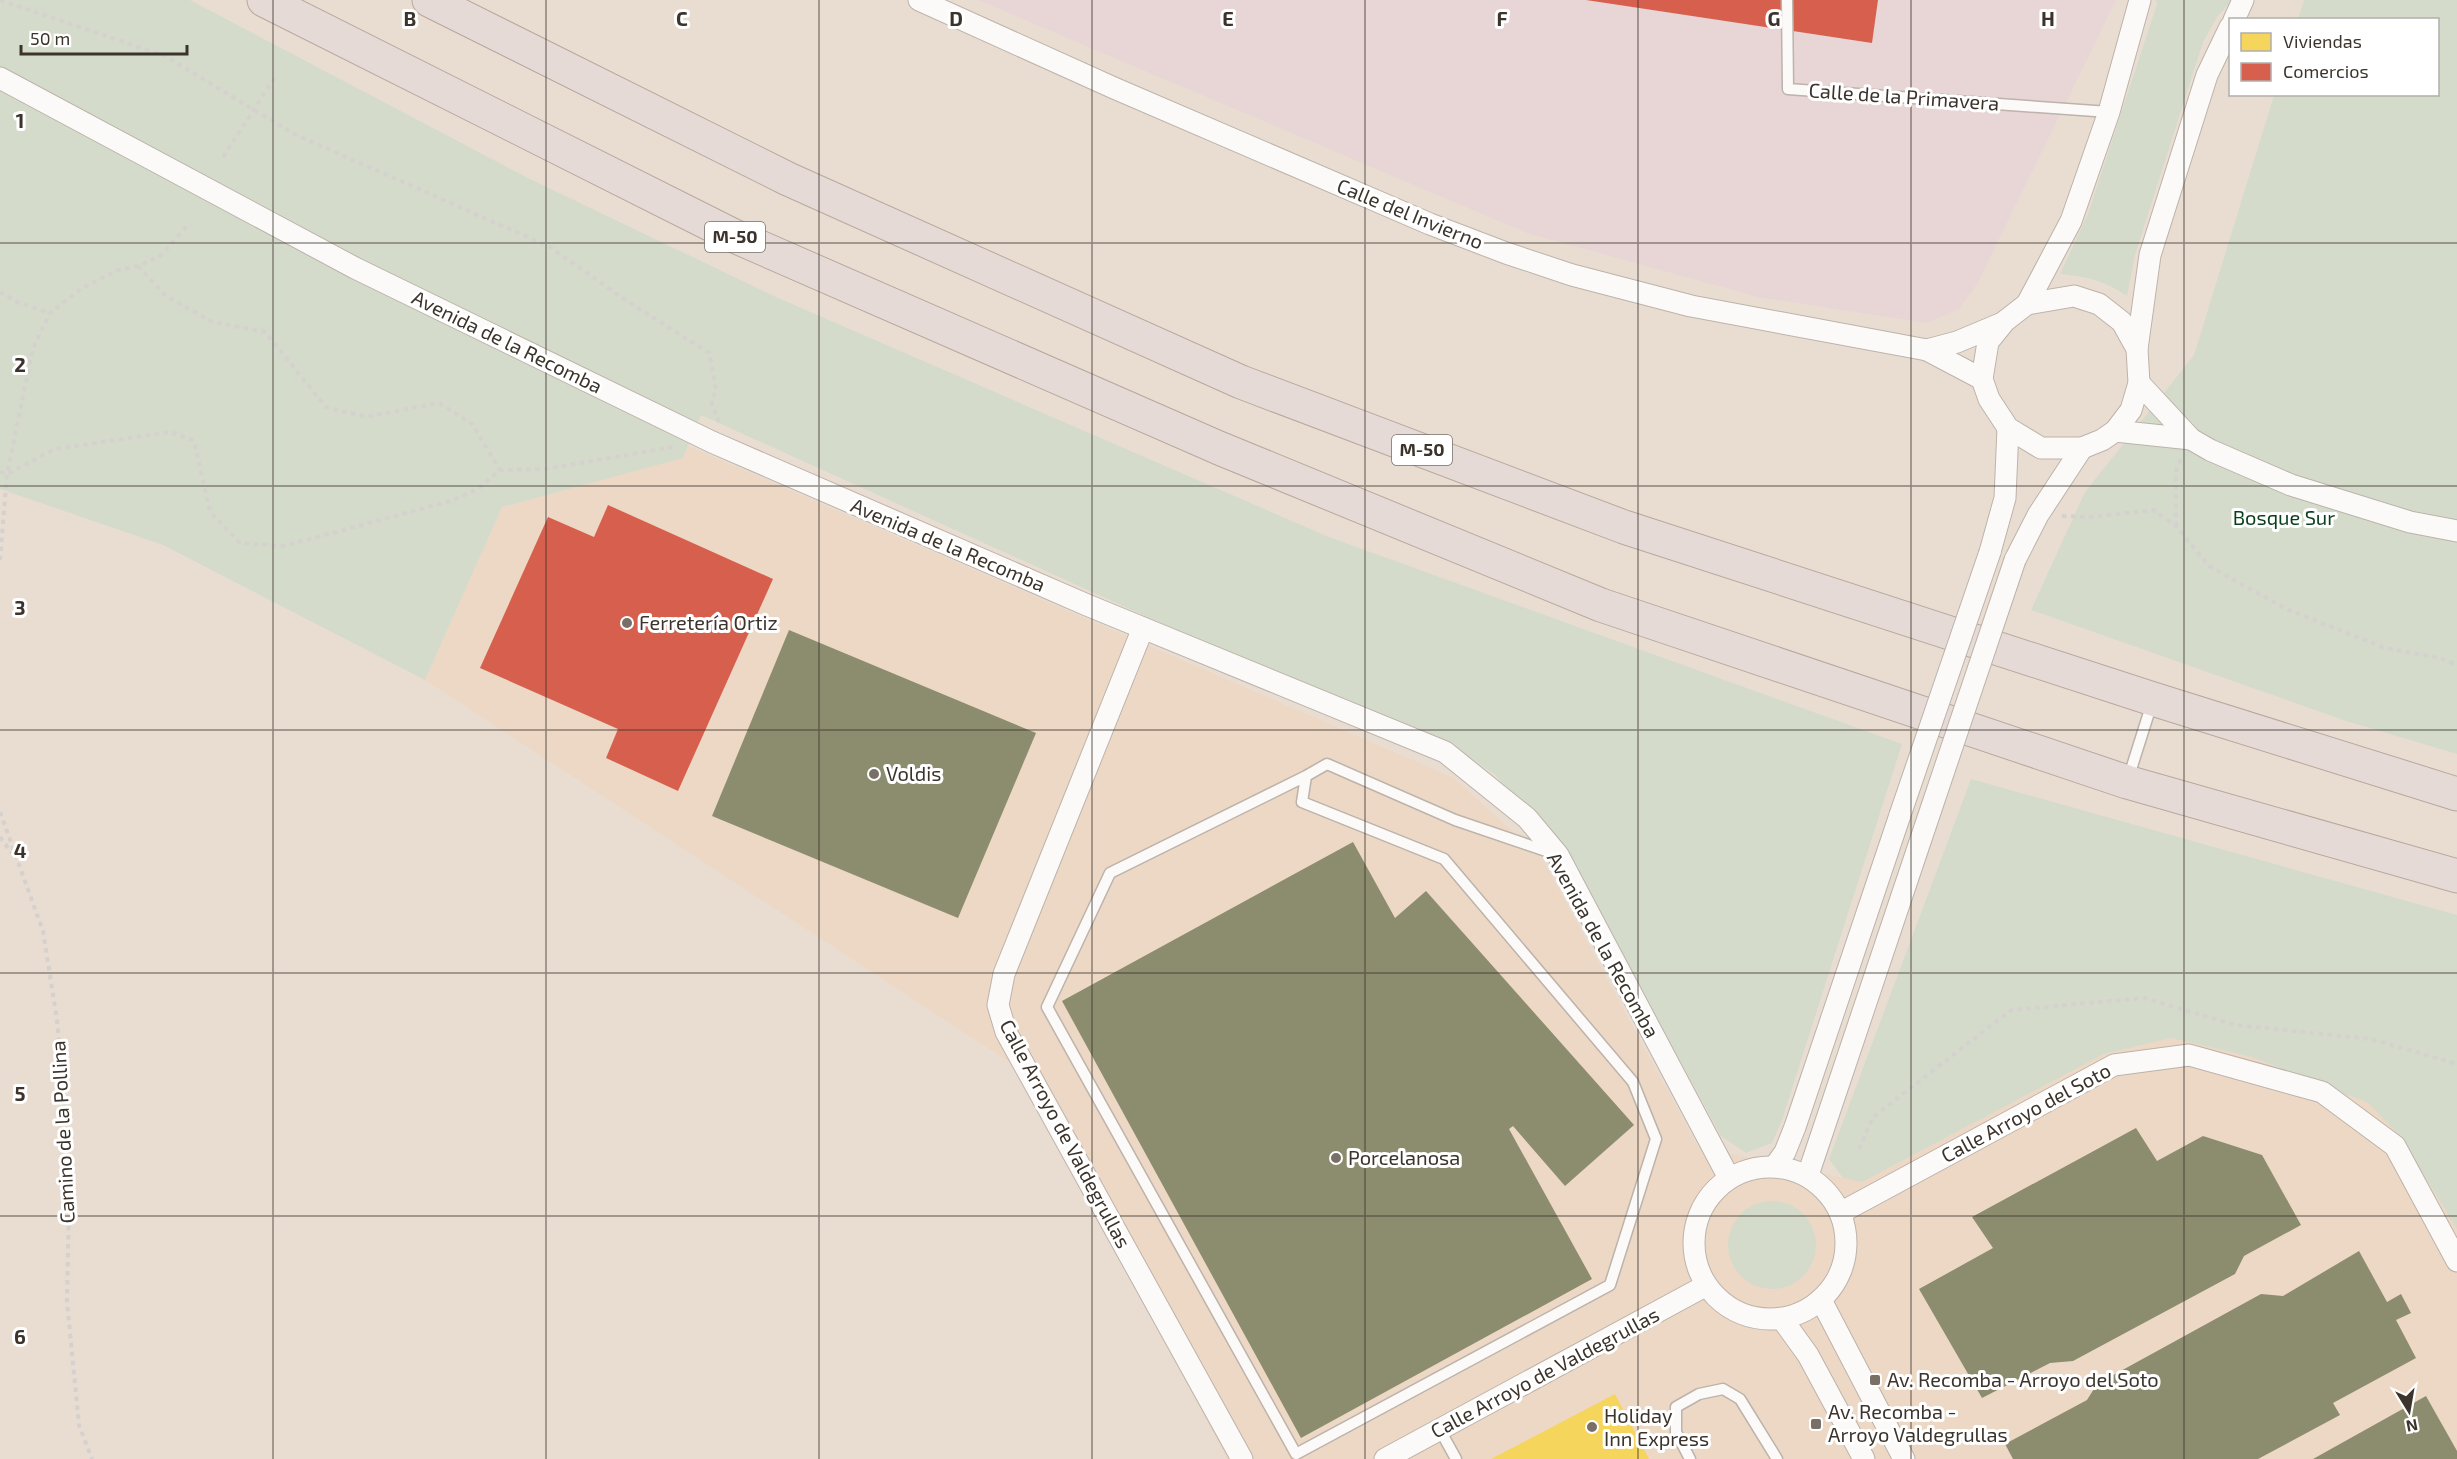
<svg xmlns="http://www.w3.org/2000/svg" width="2457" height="1459" font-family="'Exo 2',sans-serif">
	<rect width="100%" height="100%" fill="#e9ddd2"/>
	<path fill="#e8d5d5" d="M978,0H2116L1977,284L1959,309L1927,323L1758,297L1527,233Z"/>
	<path fill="#ecd8c5" d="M688,446L1454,778L1542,858L1698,1147L1862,1182L2104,1054L2171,1038L2252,1057L2368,1103L2400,1136L2457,1229V1459H1227L1020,1069L425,680L502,507L683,458Z"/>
	<g fill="#d4dbcb">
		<path d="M0,0H190L528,178L776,297L1329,537L1902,744L1782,1120L1772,1143L1746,1153L1721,1136L1568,854L1494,774L1437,736L1176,630L701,415L683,458L502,507L425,680L163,545L0,489Z"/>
		<path d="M2156,0H2232L2217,17L2203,42L2135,255L2127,296C2103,280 2088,277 2060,274L2088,214L2157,4Z"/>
		<path d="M2304,0H2457V754L2346,721L2031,610L2085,492L2194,355L2274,95L2438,94V20L2298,19Z"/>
		<path d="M1971,779L2457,915V1229L2400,1136L2368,1103L2252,1057L2171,1038L2104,1054L1862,1182L1843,1178L1829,1159Z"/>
		<circle cx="1772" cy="1245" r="44"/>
	</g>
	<path fill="#f6d55c" d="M1615,1394L1649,1459H1491Z"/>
	<g fill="#d6604d">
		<path d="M1586,0H1878L1872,43Z"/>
		<path d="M608,505L773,579L678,791L606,758L618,729L480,668L548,517L594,537Z"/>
	</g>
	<g fill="#8c8c6e">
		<path d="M789,630L1036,733L958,918L712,816Z"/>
		<path d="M1353,842L1395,918L1426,891L1634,1125L1565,1186L1513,1126L1509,1129L1592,1279L1301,1438L1062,1001Z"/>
		<path d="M2136,1128L2157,1161L2203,1136L2262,1155L2301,1225L2244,1256L2235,1274L2073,1361L2050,1363L1982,1398L1919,1289L1993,1248L1972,1217Z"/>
		<path d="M2359,1251L2387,1302L2401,1294L2411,1313L2396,1320L2416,1358L2333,1403L2340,1415L2258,1459H2013L2005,1444L2087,1400L2097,1384L2261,1294L2283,1296Z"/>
		<path d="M2426,1396L2457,1451V1459H2313Z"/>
	</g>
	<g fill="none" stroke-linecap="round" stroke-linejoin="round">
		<g stroke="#bcb3aa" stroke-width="13">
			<g id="lane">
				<path d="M1787,0L1788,89L2109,112"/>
				<path d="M1306,776L1110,873L1047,1007L1296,1454L1610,1285L1656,1139L1633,1082L1444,859L1302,802L1306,776L1327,764L1455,820L1552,853"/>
				<path d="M2128,779L2152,703"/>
				<path d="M1440,1430L1456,1459"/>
				<path d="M1690,1459L1676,1432V1407L1699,1394L1723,1389L1740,1399L1777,1459"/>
			</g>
		</g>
		<g stroke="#bcb3aa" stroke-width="23">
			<g id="street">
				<path d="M919,0L1114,88L1430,224L1506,253L1572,275L1691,306L1927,350L1982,379"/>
				<path d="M2234,20L2243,0"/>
				<path d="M0,78L355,268L712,442L1087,605L1445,752L1527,818L1558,855L1729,1178"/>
				<path d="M2074,296L2099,304L2122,322L2137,349L2139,383L2131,410L2115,431L2102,440L2082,448H2041L2008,428L1989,399L1982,379L1988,342L2005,321L2027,304Z"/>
				<path d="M2027,304L2071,221L2109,112L2140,0"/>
				<path d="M2137,349L2150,255L2207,75L2230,27"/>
				<path d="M1927,350L1957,342L2000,324"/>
				<path d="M2139,383L2191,439L2210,450L2291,485L2410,522L2457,531"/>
				<path d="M2115,431L2191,439"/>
				<path d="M1990,552L2005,498L2008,428"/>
				<path d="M2015,560L2038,515L2082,448"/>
				<path d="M1143,628L1004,974L998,1005L1006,1032L1242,1459"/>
				<path d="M1775,1166L1785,1152L1795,1127L1900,815"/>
				<circle cx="1770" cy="1243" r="76"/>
				<path d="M1808,1175L1925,827"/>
				<path d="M1840,1213L2114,1065L2189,1055L2322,1092L2395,1146L2457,1261"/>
				<path d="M1821,1300L1904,1459"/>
				<path d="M1782,1319L1808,1355L1864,1459"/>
				<path d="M1385,1459L1705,1286"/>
			</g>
		</g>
		<g stroke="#b8a79f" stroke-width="35">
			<g id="highway">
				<path d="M264,0L732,235L1219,448L1601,605L2127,782L2457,876"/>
				<path d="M429,0L788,179L1241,382L1624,527L2153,699L2457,794"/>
			</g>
		</g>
		<g stroke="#d5d1cf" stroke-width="4" stroke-dasharray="4.5 4.5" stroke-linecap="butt">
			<path d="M0,0L165,56L294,134L550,247L627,301L709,353L716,390L711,401L719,422"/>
			<path d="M223,157L277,74"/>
			<path d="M138,266L166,296L213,322L265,332L326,407L366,417L439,403L472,424L500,470"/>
			<path d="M0,292L17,302L50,313"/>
			<path d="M0,472L7,474L55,449L171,432L194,441L210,512L240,543L284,546L454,500L479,488L500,470L545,469L673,447"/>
			<path d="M2062,516L2090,517L2153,510L2176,526L2209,566L2286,609L2385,648L2440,658L2457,665"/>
			<path d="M2176,526V471L2181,459"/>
			<path d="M0,560L7,474L33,348L50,313L82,288L118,270L138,266L160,256L187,226"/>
			<path d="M0,812L43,931L57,1020L64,1099L69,1203L67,1302L79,1425L92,1459"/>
			<path d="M0,837L12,853"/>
			<path d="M1859,1149L1873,1117L2011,1010L2144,998L2235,1025L2371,1039L2457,1064"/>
		</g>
		<use href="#lane" stroke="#fcfaf8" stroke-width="10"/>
		<use href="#street" stroke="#fcfaf8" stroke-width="21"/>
		<use href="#highway" stroke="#e6dad6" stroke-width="33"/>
		<g stroke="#bcb3aa" stroke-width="23" stroke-linecap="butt">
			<g id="street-bridge">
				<path d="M1900,815L1990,552"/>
				<path d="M1925,827L2015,560"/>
			</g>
		</g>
		<use href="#street-bridge" stroke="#fcfaf8" stroke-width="21"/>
	</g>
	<path fill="none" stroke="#3c342c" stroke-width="1.5" stroke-opacity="0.55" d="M273,0V1459M546,0V1459M819,0V1459M1092,0V1459M1365,0V1459M1638,0V1459M1911,0V1459M2184,0V1459M0,243H2457M0,486H2457M0,730H2457M0,973H2457M0,1216H2457"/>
	<g fill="#796f66" stroke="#fff" stroke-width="2">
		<circle cx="627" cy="623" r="6"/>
		<circle cx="874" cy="774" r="6"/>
		<circle cx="1336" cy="1158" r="6"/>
		<rect x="1869" y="1374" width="12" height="12" rx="3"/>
		<rect x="1810" y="1418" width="12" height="12" rx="3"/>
		<circle cx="1592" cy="1427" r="6"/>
	</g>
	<g text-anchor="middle" stroke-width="6" stroke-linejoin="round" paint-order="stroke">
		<g fill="#fff" stroke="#76716b" stroke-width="1.5">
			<rect x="705" y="222" width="60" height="30" rx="4.5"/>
			<rect x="1392" y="435" width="60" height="30" rx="4.5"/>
		</g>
		<g font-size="18" font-weight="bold" fill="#3c342c">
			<text x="735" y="243">M-50</text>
			<text x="1422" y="456">M-50</text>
		</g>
		<g font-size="20" fill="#3c342c" stroke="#fff">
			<text transform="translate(1904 97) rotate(4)" y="7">Calle de la Primavera</text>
			<text transform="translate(1410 214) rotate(22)" y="7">Calle del Invierno</text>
			<text transform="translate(507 342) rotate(26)" y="7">Avenida de la Recomba</text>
			<text transform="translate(948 545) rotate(23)" y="7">Avenida de la Recomba</text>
			<text transform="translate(1603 945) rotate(61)" y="7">Avenida de la Recomba</text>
			<text transform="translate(2026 1113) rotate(-28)" y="7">Calle Arroyo del Soto</text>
			<text transform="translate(63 1132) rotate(-93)" y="7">Camino de la Pollina</text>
			<text transform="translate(1065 1134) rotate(62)" y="7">Calle Arroyo de Valdegrullas</text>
			<text transform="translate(1545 1373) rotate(-28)" y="7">Calle Arroyo de Valdegrullas</text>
		</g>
		<g font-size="20" fill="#093f1a" stroke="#fff">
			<text x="2284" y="525">Bosque Sur</text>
		</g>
		<g font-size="20" fill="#3c342c" stroke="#fff" text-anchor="start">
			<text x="639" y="630">Ferretería Ortiz</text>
			<text x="886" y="781">Voldis</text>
			<text x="1348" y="1165">Porcelanosa</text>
			<text x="1887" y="1387">Av. Recomba - Arroyo del Soto</text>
			<text x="1828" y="1419">Av. Recomba -<tspan x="1828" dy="23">Arroyo Valdegrullas</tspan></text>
			<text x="1604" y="1423">Holiday<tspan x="1604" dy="23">Inn Express</tspan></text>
		</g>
	</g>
	<g font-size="20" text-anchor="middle" font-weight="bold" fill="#3c342c" stroke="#fff" stroke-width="6" stroke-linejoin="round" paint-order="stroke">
		<text x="410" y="26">B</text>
		<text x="682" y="26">C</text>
		<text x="956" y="26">D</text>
		<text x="1228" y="26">E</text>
		<text x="1502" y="26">F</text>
		<text x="1774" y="26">G</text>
		<text x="2048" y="26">H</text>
		<text x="20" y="128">1</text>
		<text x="20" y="372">2</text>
		<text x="20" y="615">3</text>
		<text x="20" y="858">4</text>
		<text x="20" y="1101">5</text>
		<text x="20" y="1344">6</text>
	</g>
	<rect x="2229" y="18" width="210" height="78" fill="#ffffff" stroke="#b1aeab" stroke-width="1.5"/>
	<rect x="2241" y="33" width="30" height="18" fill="#f6d55c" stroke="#b1aeab" stroke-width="1.5"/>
	<text x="2283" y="48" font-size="18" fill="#3c342c">Viviendas</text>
	<rect x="2241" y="63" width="30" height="18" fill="#d6604d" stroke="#b1aeab" stroke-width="1.5"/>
	<text x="2283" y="78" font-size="18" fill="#3c342c">Comercios</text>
	<g transform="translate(2409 1411) rotate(169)" stroke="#ffffff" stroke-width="4.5" paint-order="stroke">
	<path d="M0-4.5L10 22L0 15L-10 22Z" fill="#3c342c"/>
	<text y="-9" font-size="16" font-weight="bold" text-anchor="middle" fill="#3c342c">N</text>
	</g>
	<path d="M21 45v9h166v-9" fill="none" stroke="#3c342c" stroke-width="3"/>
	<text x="30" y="45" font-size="18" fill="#3c342c" stroke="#ffffff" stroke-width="4.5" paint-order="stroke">50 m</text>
</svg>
